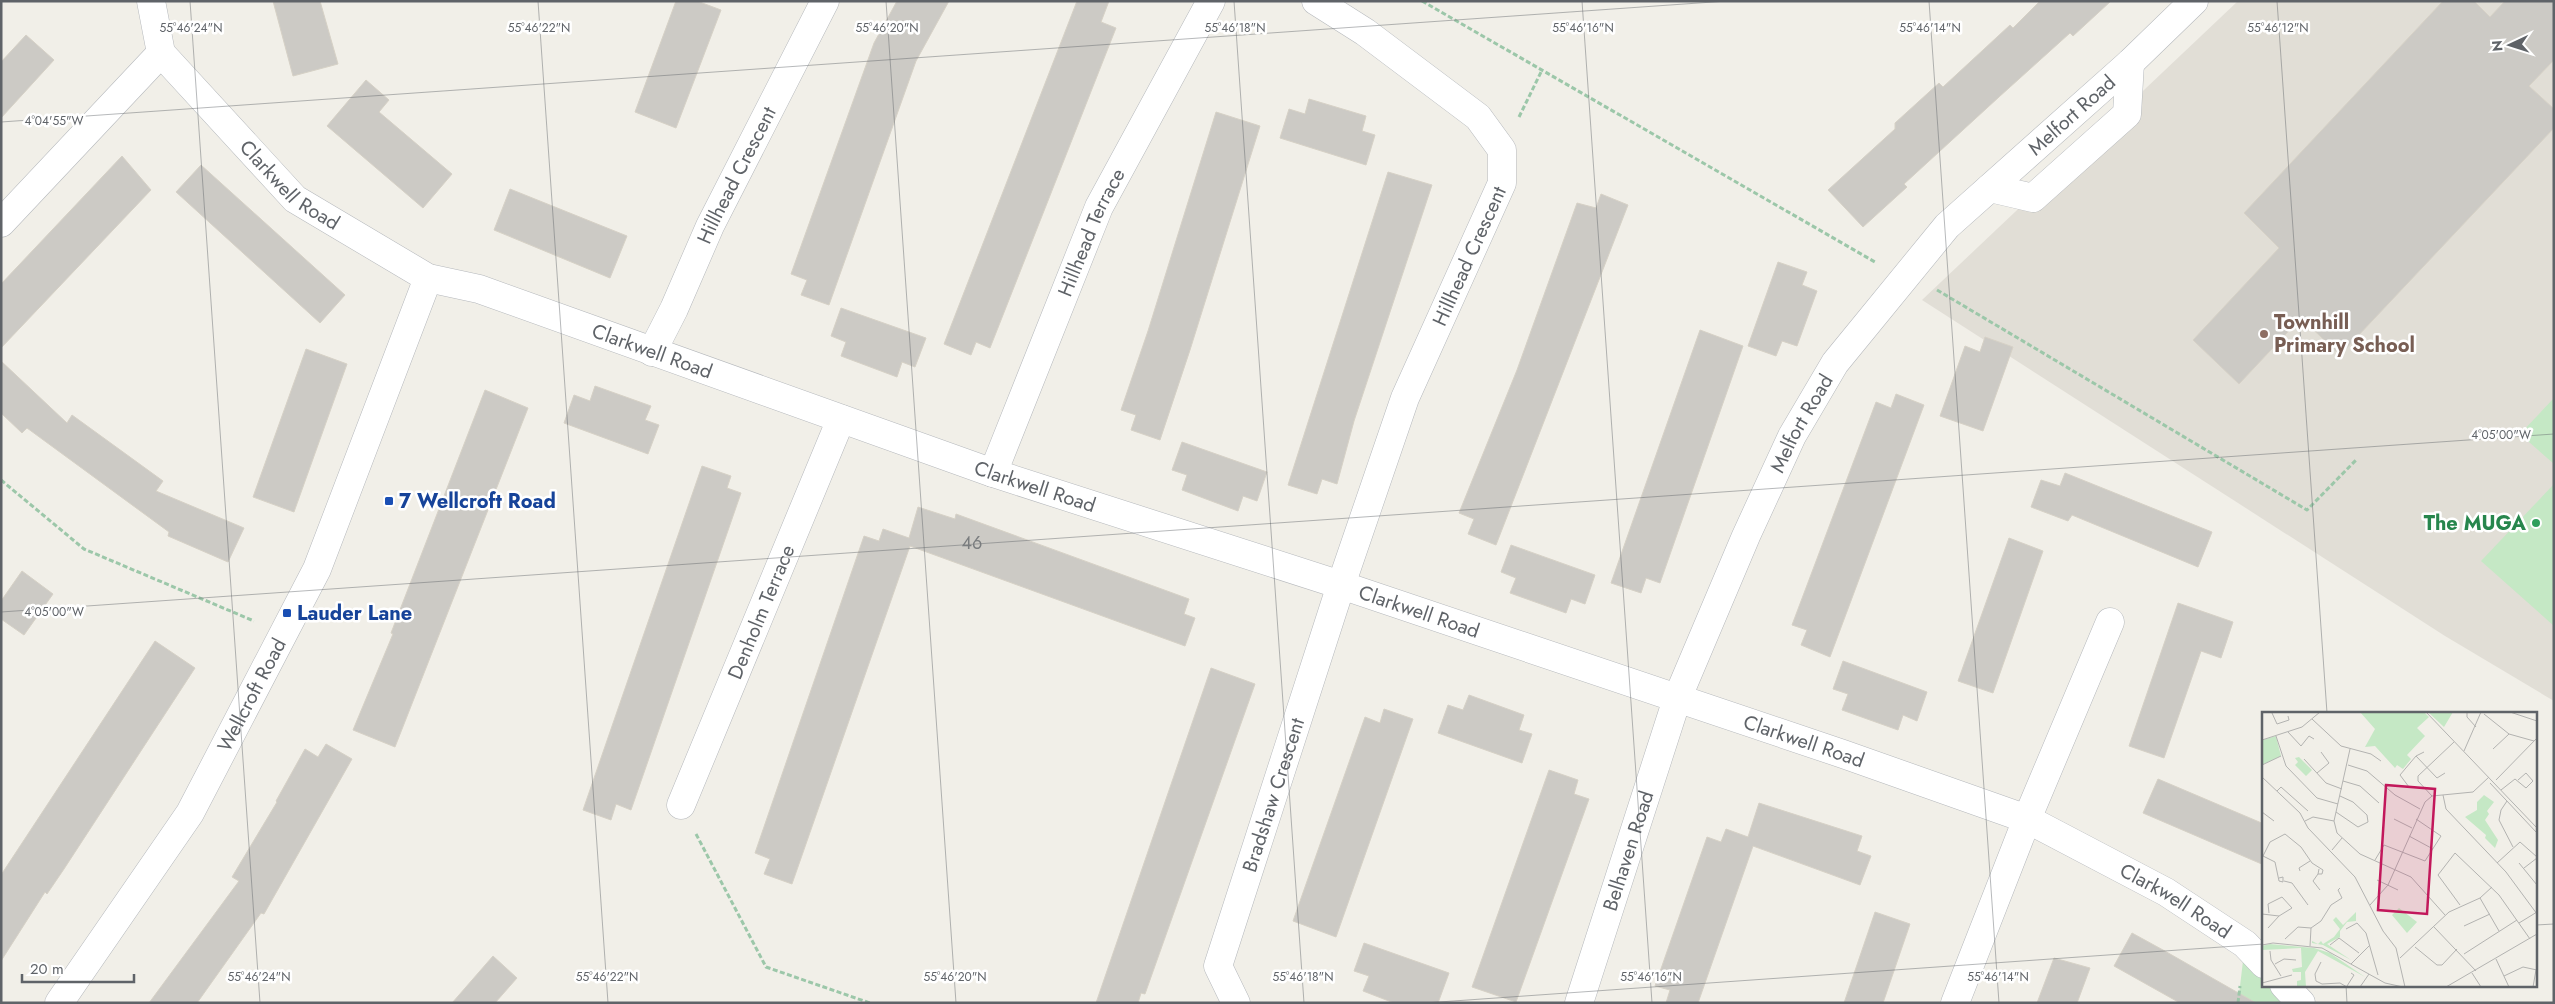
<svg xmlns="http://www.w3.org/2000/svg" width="2555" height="1004" font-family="Jost,sans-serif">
	<rect width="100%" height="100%" fill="#f1efe8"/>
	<path fill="#e1ded6" d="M2238,1H2554V701L2445,636L1922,300Z"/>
	<g fill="#c5e8c5">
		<path d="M2554,398V464L2520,434Z"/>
		<path d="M2554,484V626L2481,561Z"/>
		<path d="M2245,944L2264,964V985H2284L2301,1003H2238Z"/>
	</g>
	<g fill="#cccac5" stroke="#d6d1c6">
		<path d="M273,1H320L338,64L293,76Z"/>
		<path d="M676,1H697L721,10L676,128L635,112Z"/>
		<path d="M897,1H949L916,61L829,305L801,295L807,280L791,274L874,43Z"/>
		<path d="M1077,1H1109L1101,22L1116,28L990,348L976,342L971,355L944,344Z"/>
		<path d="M2040,1H2111L2073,36L2070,33L1999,97L1904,184L1907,187L1863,227L1828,190L1895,129V123L1939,83L1943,87L2010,25L2013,28Z"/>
		<path d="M2443,1H2474L2490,17L2505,1H2554V60L2529,86L2554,109V128L2340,355L2301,318L2239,384L2193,340L2279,248L2244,213Z"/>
		<path d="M26,35L54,60L1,118V62Z"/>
		<path d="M366,80L389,100L379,112L452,174L423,208L327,126Z"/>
		<path d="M1309,99L1366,116L1362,131L1375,135L1366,165L1280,138L1289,109L1305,114Z"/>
		<path d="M1216,112L1260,126L1190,350L1160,440L1131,430L1136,415L1121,410L1148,331Z"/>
		<path d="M122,156L151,190L1,348V284Z"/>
		<path d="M201,165L345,295L320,323L176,192Z"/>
		<path d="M1388,172L1432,185L1354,421L1337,484L1322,479L1317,494L1288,485Z"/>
		<path d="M510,189L627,236L610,278L494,230Z"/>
		<path d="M1601,194L1628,205L1496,545L1468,534L1474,519L1459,513L1517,370L1577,203L1596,208Z"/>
		<path d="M1778,262L1807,272L1802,285L1817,291L1797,346L1782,341L1776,356L1748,346Z"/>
		<path d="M841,308L926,338L915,367L902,362L897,377L841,356L846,342L831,336Z"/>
		<path d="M1700,330L1743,346L1660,583L1646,578L1641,593L1611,583Z"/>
		<path d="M1985,337L2013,347L1983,431L1940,416L1965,346L1980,352Z"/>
		<path d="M306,349L347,364L294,512L253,497Z"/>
		<path d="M1,361L67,423L72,415L163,481L156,491L244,528L228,562L168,536L169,532L27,428L22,433L1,413Z"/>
		<path d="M595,386L651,406L645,420L659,425L648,454L564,423L574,395L590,401Z"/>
		<path d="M485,390L528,408L395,747L353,730L393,634L391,633Z"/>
		<path d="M1896,394L1924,405L1830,657L1801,645L1807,630L1792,625L1876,402L1891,408Z"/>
		<path d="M1182,442L1267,472L1257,501L1243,496L1238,511L1182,490L1187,475L1172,470Z"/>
		<path d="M702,466L731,476L727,488L741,493L631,810L616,804L611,820L583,810Z"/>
		<path d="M2065,473L2212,532L2198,567L2072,515L2068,521L2031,507L2041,480L2060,486Z"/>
		<path d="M918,507L955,519L956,514L1189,599L1184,614L1195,618L1185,646L910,546L792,884L764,874L770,859L755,853L864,536L879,541L883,529L909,538Z"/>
		<path d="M2009,538L2043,551L1993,693L1958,681Z"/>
		<path d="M1511,545L1595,575L1585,604L1571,599L1566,613L1510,593L1516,578L1501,572Z"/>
		<path d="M22,571L53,594L24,635L1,619V601Z"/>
		<path d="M2178,603L2233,622L2221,658L2201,651L2164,758L2129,746Z"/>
		<path d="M155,641L195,668L64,869L47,894L45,892L1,961V875Z"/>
		<path d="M1843,661L1927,692L1917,721L1903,715L1898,730L1842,710L1848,694L1833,689Z"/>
		<path d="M1211,668L1255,684L1145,994L1141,993L1138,1003H1096Z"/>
		<path d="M1469,695L1524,715L1519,730L1532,734L1522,763L1438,733L1448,705L1463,710Z"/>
		<path d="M1384,709L1413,719L1336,937L1293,921L1365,717L1380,723Z"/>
		<path d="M326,744L352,759L264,914L261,913L197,1003H149L239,881L232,877L277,802L276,801L305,749L318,757Z"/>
		<path d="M1549,770L1578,780L1574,794L1589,799L1516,1002L1472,987Z"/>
		<path d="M2158,779L2264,824V865L2143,813Z"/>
		<path d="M1759,803L1862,836L1857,851L1871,856L1860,885L1753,846L1698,1003H1666L1670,990L1655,986L1707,837L1721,842L1726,829L1748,837Z"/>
		<path d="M1875,912L1910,924L1898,959L1883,1003H1844Z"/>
		<path d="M2132,933L2163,950L2256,1003H2180L2114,966Z"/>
		<path d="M1364,943L1449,973L1438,1003H1394L1363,991L1369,976L1354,971Z"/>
		<path d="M493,956L517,978L495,1003H452Z"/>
		<path d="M2054,958L2090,968L2077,1003H2037Z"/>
	</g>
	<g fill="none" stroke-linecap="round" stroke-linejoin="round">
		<g stroke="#b5b8bc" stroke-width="29">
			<g id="minor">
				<path id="s1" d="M151,1L161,53L295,199L428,278L479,289L993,473L1341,585L1843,754L2027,819L2166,892L2245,944L2264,964"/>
				<path d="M1990,188L2033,198L2127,114L2130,63"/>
				<path d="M1,223L161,53"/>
				<path id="s2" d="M652,352L674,309L710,226L825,1"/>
				<path id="s3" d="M993,473L1099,207L1211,1"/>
				<path id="s4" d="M681,805L841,419"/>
				<path d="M2284,985L2301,1003"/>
				<path id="s5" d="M59,1003L190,813L317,569L428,278"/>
				<path id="s6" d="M1236,1003L1218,966L1341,585L1405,398L1502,183V150L1478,117L1365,32L1316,1"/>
				<path id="s7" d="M1579,1003L1677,699L1746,536L1792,436L1835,363L1947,226L2130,63L2194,1"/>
				<path d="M1955,1003L2027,819L2110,622"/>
			</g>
		</g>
		<g stroke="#9cc7a9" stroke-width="3" stroke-dasharray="5 2.5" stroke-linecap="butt">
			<path d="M1422,1L1875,262"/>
			<path d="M1519,117L1542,70"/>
			<path d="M1937,290L2307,510L2357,459"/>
			<path d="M1,480L84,549L254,621"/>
			<path d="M696,834L766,967L870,1003"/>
			<path d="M2238,1003L2240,986"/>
		</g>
		<use href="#minor" stroke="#fff" stroke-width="28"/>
	</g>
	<path fill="none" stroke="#5f6368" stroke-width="1" stroke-opacity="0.45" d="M190,1L260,1003M538,1L608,1003M886,1L956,1003M1234,1L1304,1003M1582,1L1652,1003M1929,1L1999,1003M2277,1L2327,713M1,122L1727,1M1,612L2554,434M2536,925L2554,924M2346,985L2347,1003M1425,1003L2264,944"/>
	<circle fill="#8d6e63" stroke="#fff" stroke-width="2" cx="2264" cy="334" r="5"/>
	<g fill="#1a4fb4" stroke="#fff" stroke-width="2">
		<rect x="384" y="496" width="10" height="10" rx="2.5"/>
		<rect x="282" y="608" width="10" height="10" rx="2.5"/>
	</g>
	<circle fill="#2e9e5b" stroke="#fff" stroke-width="2" cx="2536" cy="523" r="5"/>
	<g text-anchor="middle" stroke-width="5" stroke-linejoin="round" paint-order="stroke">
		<g font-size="18" fill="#7a7d7f">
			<text x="972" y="549">46</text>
		</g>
		<g font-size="20" fill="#5f6368" stroke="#fff">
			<text dy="7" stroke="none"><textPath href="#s7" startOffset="1035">Melfort Road</textPath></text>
			<text dy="7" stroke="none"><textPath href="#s2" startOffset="196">Hillhead Crescent</textPath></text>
			<text dy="7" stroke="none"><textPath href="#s1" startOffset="238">Clarkwell Road</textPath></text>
			<text dy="7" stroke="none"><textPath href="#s3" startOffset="260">Hillhead Terrace</textPath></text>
			<text dy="7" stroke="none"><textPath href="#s6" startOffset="795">Hillhead Crescent</textPath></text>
			<text dy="7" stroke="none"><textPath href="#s1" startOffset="642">Clarkwell Road</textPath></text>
			<text dy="7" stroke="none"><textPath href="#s7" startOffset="622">Melfort Road</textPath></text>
			<text dy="7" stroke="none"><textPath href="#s1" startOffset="1048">Clarkwell Road</textPath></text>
			<text dy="7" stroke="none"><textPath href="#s4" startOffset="209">Denholm Terrace</textPath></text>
			<text dy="7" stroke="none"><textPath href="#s1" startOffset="1452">Clarkwell Road</textPath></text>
			<text dy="7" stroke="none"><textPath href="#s5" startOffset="364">Wellcroft Road</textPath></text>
			<text dy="7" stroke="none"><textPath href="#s1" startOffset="1858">Clarkwell Road</textPath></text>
			<text dy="7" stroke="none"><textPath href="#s6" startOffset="221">Bradshaw Crescent</textPath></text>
			<text dy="7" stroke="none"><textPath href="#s7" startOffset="160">Belhaven Road</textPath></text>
			<text dy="7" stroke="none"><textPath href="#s1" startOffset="2264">Clarkwell Road</textPath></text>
		</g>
		<g font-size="20" font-weight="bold" fill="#785e54" stroke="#fff" text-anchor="start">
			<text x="2274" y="329">Townhill<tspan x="2274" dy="23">Primary School</tspan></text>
		</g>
		<g font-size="20" font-weight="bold" fill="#164399" stroke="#fff" text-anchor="start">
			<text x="399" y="508">7 Wellcroft Road</text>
			<text x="297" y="620">Lauder Lane</text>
		</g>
		<g font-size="20" font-weight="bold" fill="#27864d" stroke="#fff" text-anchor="end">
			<text x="2526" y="530">The MUGA</text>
		</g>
	</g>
	<g transform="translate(2262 712)">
		<rect width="275" height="275" fill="#f1efe8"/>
		<path d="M98,0H162L167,5L155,16L163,24L145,43L149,47L141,57L135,53L133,56L113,34L103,35L113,17ZM166,0H191L182,15ZM14,24L19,44L0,53V28ZM37,45L50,58L44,64L33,53L36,50L33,46ZM222,83L232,90L225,99L227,102L223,108L236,128L233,136L223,126L224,123L203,105L215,98V90ZM137,196L155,210L145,221L130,203ZM94,200V209L85,210L78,219V225L65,232L89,248L61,233L50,231V229L56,232L59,229L61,232L72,225L78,217L71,208L74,205L81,213ZM8,232L52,236L68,241L103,265L56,239L43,260L44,275H27L35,274V269L39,268V260H31L30,257L40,255L39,236L0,238V234Z" fill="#c5e8c5"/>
		<path fill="none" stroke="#b3b3b1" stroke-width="1" d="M164,0L275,116M205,0V5L214,15M248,0L275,9M10,1L15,12L27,8L26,4M222,2L247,22L272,29M50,7L79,34L109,42L119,49M26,20L39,34L47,24L52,27M14,24L24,54L55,86L76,92M0,28L40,15L58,0M88,37L72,109L75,121L98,142L149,165L183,203M231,37L247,22M202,39L219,0M162,40L154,44L175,66L183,61M42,47L64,71L80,77M0,53L19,44M86,53L105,59L133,83L158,97M55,61L67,51L59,40M0,65L38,101L46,116L93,165L121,219L134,236L143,275M234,68L275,26M81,69L98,74L117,91M228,71L275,121M147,75L138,63L154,44M239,78L253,67L264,76L271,69L264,61L256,68M15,79L19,75L46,99M181,83L184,97L244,160L275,202M170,84L156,69V64L192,30M245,89L239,98L237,108L251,135M0,100L12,109M74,100L96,115L106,110L105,103L91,90L78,84M132,107L150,116M43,109L51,105L72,109M147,124L171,137M70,138L80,126M1,144L8,130L23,122L39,135L50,151L61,158L60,162H56L57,157M1,144L13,150L17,169L21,170V165L17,166M113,148L122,133L163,149L179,124L154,107M235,151L258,130L275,145M257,151L275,173M262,156L275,146M38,159L37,156L48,149M56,162L51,169L58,178M115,168L136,178M22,169L30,171L46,193M218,186L237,219M108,193L126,173L163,90L170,84L211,80L227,65M198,193L176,163L193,141L237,183L268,227M0,202L17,204L30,196L20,185L6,192L7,201M257,211L275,200M202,214L228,202M172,215L214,259M6,216L17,204M84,217L95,211L104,221L116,263M23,227L36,215L49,216M0,233L11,231L60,236L123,271L141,275M68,233L77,226L97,241M48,234L49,216L59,209L69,193L80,186L76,178L78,176M153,235L175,253H180L195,237M8,239L9,248L19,264M202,242L255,208M138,246L187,200L218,186L230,175M234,247L247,275M59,250L53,262L54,269L60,272L78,271L85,275M13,252L22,247L34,248M89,252L108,233M210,261L219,275M242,264L261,255L275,258M0,271L30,263M85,274L92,263L89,261M98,275L107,262M184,275L275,222M271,275L274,258"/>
		<path fill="#c2185b" fill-opacity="0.15" stroke="#c2185b" stroke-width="2.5" d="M124,73L173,77L165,202L116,198Z"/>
		<rect width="275" height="275" fill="none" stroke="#5f6368" stroke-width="2.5"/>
	</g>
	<g font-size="12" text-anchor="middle" fill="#5f6368" stroke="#fff" stroke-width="5" stroke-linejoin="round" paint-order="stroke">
		<text x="191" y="32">55°46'24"N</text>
		<text x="539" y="32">55°46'22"N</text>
		<text x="887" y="32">55°46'20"N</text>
		<text x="1235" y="32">55°46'18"N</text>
		<text x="1583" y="32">55°46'16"N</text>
		<text x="1930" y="32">55°46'14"N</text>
		<text x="2278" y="32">55°46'12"N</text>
		<text x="54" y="125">4°04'55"W</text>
		<text x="2501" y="439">4°05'00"W</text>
		<text x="54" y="616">4°05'00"W</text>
		<text x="259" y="981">55°46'24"N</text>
		<text x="607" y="981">55°46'22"N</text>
		<text x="955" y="981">55°46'20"N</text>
		<text x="1303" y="981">55°46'18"N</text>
		<text x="1651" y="981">55°46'16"N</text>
		<text x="1998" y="981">55°46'14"N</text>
	</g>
	<rect width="2555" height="1004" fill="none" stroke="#5f6368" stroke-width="5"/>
	<g transform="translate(2510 45) rotate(266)" stroke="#ffffff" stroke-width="4" paint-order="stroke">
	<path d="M0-4L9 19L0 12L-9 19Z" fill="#5f6368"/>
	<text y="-8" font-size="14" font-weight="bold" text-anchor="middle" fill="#5f6368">N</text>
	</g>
	<path d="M22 974v8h112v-8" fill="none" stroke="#5f6368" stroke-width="2.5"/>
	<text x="30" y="974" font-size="15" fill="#5f6368" stroke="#ffffff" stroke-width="4" paint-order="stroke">20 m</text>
</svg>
